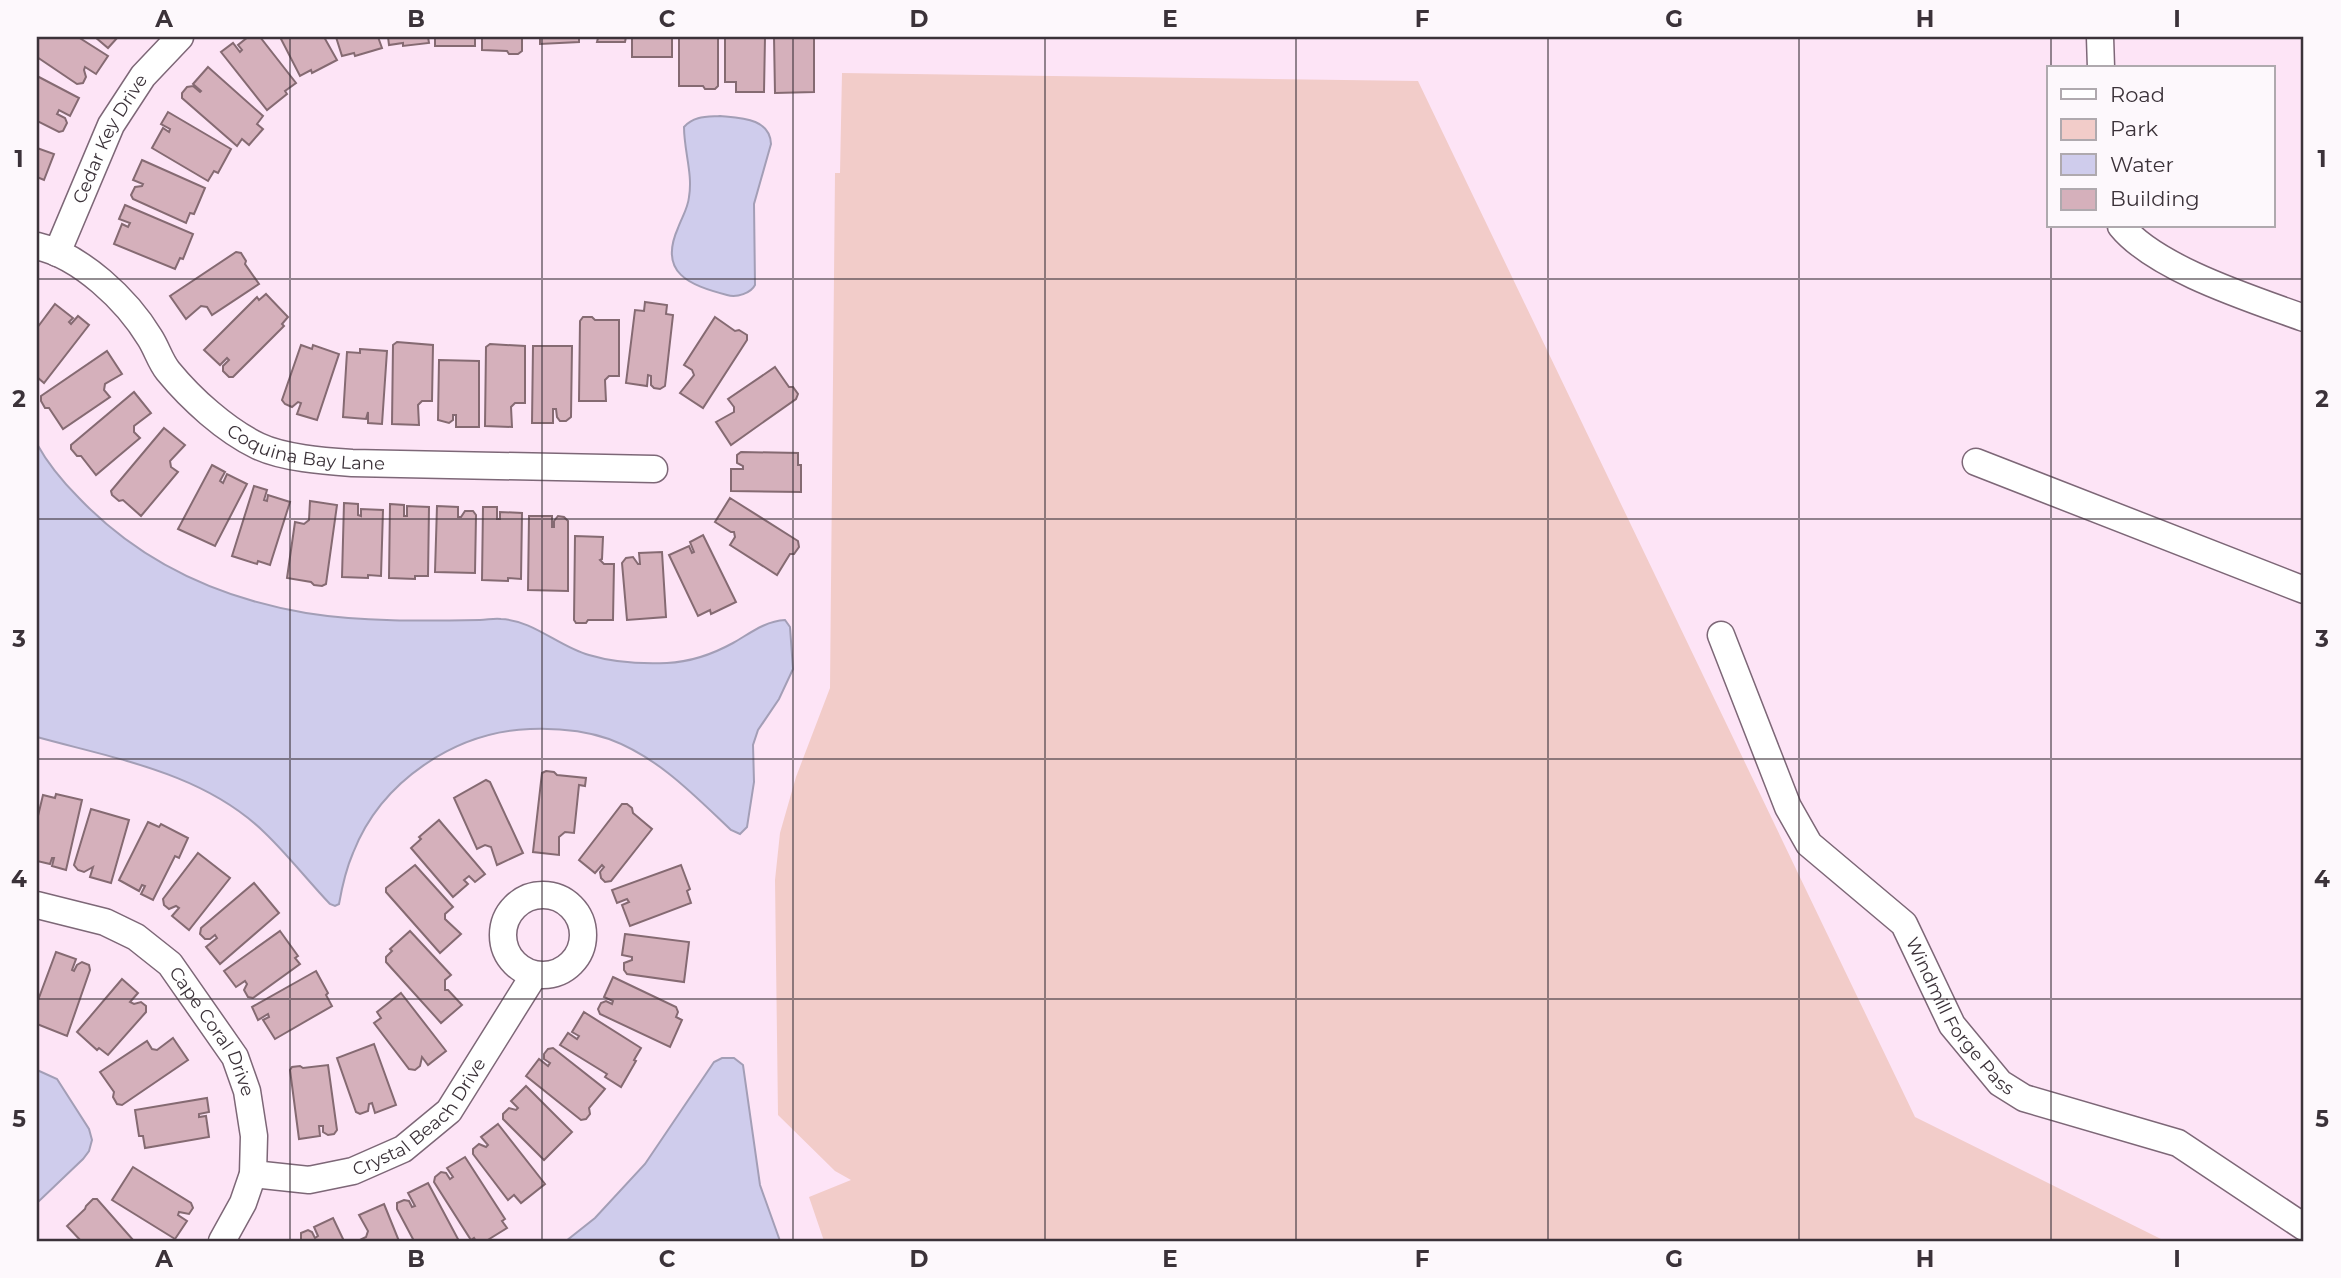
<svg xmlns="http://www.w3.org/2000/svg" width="2341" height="1278" font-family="Montserrat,sans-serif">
	<rect width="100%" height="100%" fill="#fde4f6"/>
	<path fill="#f2ccc9" d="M842,73L1418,81L1915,1117L2165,1241H824L809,1197L851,1180L835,1171L778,1115L775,880L780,833L796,777L830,688L835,173H840Z"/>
	<g fill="#cfccec" stroke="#a39eb6" stroke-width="2">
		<path d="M720,116C740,118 770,118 771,144L754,204L755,285C751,293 737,298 727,295C689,285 658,273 678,228C682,217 688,208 689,197C693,174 684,151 684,127C694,116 706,117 720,116Z"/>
		<path d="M37,444C48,464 63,482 79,498C141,563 218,598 306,613C362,622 423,621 480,620C487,620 494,618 501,619C533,620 559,647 589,655C612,662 643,664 667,663C690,662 713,654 733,643C749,634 765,621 785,620L790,627L793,669L779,699L758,730L753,745L754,782L747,827L740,834L731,830C694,795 658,757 609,739C583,730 557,728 530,729C455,732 381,781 353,853C346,869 342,887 339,904L335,906L330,904C308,881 288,855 265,833C204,773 116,759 37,737Z"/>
		<path d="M722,1058H734L743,1065L760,1185L780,1241H566L595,1218L645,1164L714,1062Z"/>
		<path d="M37,1070L57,1079L89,1129L92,1140L89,1151L83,1159L37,1203Z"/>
	</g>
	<g fill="#d5b0bb" stroke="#856a72" stroke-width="2">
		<path d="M37,37H78L108,56L96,74L85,67L84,70L86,77L83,83L77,84L37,57Z"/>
		<path d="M95,37H118L108,48Z"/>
		<path d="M248,37H260L296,83L285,91L287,94L267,110L221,52L233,43L240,52L242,50L238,45Z"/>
		<path d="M280,37H324L337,60L312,73L311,70L300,76Z"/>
		<path d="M336,37H378L382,48L355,56L354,53L342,56Z"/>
		<path d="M388,37H428L429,43L403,46V43L389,45Z"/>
		<rect x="435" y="37" width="40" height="9"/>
		<path d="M482,37H522V51L518,54H509L507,51L482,50Z"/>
		<path d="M540,37H579V42L540,44Z"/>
		<path d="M626,37L625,42H597L598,38H586Z"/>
		<rect x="632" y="37" width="40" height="20"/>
		<path d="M679,37H718V86L715,89H705L703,86H679Z"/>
		<path d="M725,37H765L764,92H736V82H725Z"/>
		<path d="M774,37H814V92L775,93Z"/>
		<path d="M208,67L263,116L257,124L263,129L249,145L242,139L237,146L182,98V93L187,87L193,86L200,92L201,91L193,84Z"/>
		<path d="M37,76L79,98L70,116L59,110L57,114L65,118L67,123L63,131L59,132L37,121Z"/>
		<path d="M168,112L231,149L218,173L214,171L208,181L152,148L163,128L169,132L170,129L161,124Z"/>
		<path d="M37,148L54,154L44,180L37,177Z"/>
		<path d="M142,160L205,188L194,214L190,213L186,223L133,199L131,195L135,187L142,186L143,184L133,180Z"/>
		<path d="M125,205L193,234L183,259L180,258L175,269L114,244L122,224L128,227L130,223L119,219Z"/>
		<path d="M236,252L241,253L246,261L245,264L259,284L212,315L207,307L201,306L186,319L170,296Z"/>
		<path d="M266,294L288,317L282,324L284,326L233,377H229L223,371V366L229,360L227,358L220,365L204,350L257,297L259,300Z"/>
		<path d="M645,302L667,305L666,314L673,315L665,386L660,389L654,388L651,385V376L648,375L647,386L626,383L635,310L644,311Z"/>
		<path d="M55,304L73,318L69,322L71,324L78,316L89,325L44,383L37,377V328Z"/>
		<path d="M583,317H592L595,320H619V376H609L605,380L606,401H579L580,321Z"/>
		<path d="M715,317L735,331L739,330L747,335V340L703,408L680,393L694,375L692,370L684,365Z"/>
		<path d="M397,342L433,345L432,401H422L418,405L419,425L392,424L393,345Z"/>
		<path d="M490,344L525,346V403H515L511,407L512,427L485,426L486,347Z"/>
		<path d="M301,345L312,349L313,345L339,354L317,420L297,414L301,403L298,402L292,407L285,404L282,400Z"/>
		<path d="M533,346H572L571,417L566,421H560L557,417L556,409H553V423H532Z"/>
		<path d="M360,349L387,351L382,424L368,423V412L366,419L343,417L347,352L360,353Z"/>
		<path d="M107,351L122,374L105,384L104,390L110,397L63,429L49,408H45L41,401V396Z"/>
		<path d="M439,360L479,361V427H456V415H453V420L449,423L438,420Z"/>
		<path d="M775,367L789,387H793L798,394L796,399L731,445L716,422L734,412V407L728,399Z"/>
		<path d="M134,392L151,413L134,426V432L140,438L96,475L81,456H77L71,449V445Z"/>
		<path d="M164,428L185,445L170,461L171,467L178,472L141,516L123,500L119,501L112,495L111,491Z"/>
		<path d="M741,452L798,453V465H801V492L731,491V469H743V466L737,463V455Z"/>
		<path d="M212,465L225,472L220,481L223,483L227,474L247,484L215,546L178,529Z"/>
		<path d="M254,486L267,490L264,500L267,501L268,495L290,502L270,565L258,561L257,564L232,556Z"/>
		<path d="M730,498L798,541L799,547L794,554H790L777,575L730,545L735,537L734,532H731L715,522Z"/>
		<path d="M310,501L337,505L326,584L322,586L314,585L311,582L287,578L295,522L304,524L309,520Z"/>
		<path d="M344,503L358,504V515L361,516V509L383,510L381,576L368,575V578L342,577Z"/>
		<path d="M390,504L404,505V516H407V506L429,507L428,576H415V579L389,578Z"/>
		<path d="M437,506L458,507V517H461L465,511H473L476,515L475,573L435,572Z"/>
		<path d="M483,507H497V519H500V512L522,513L521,579L508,578V581L482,580Z"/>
		<path d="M529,516H552V527H554V521L558,516L564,517L568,521V591L528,590Z"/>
		<path d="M703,535L736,602L711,614L710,610L698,616L669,555L689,546L692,553L694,552L690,542Z"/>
		<path d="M575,536L603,537L602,559L600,560L604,564H614L613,620H588L586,623H576L574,620Z"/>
		<path d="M662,552L666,617L627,620L622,563L626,558L633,557L638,564H640L639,553Z"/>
		<path d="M546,771L554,772L557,775L586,778L585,786L579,785L574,833L565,832L559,837V855L533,852L542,773Z"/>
		<path d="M486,780L490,782L523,853L497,865L491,847L485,845L477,849L454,798Z"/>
		<path d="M56,794L82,800L66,870L52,866L54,858H52L50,864L37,861V820L43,795L55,798Z"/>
		<path d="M622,804H627L632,808L633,813L652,829L611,881L605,882L601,878L600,872L604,867L602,865L595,873L579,860Z"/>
		<path d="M91,809L129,820L111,883L90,877L93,867L84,872L78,870L74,865Z"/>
		<path d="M439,820L485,874L475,882L469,876L464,880L468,884L453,897L411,848L421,839L419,837Z"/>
		<path d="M148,822L159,827L161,824L188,838L179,858L175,856L153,900L141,894L145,886L142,885L139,891L119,880Z"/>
		<path d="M198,853L230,878L189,930L172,916L179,908L176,906L169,909L164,905L163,899Z"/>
		<path d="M415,865L453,907L445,914V919L461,934L440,953L386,892V888Z"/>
		<path d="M681,865L690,889L687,891L691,903L630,926L622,905L629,902L627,899L617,903L612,890Z"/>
		<path d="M254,883L279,913L220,964L206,947L217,938L215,935L210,939H205L200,934L201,928Z"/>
		<path d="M280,931L298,956L295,958L300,964L253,998L248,997L244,990L247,984L245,981L236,987L224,971Z"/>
		<path d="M410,931L451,975L445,980V990H448L462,1005L441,1023L386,962V957L392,951L390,949Z"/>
		<path d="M625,934L689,942L684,982L627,974L624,970V963L632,960V957L622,955Z"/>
		<path d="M56,952L76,959L72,970L74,971L77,965L82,962L89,965L90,970L67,1036L37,1024V1003Z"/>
		<path d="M316,971L328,993L326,995L332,1006L275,1039L263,1020L269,1017L268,1014L258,1020L252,1007Z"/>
		<path d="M613,977L676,1007L678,1012L676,1017L682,1020L670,1047L600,1014L598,1009L601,1003L606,1001L612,1004L613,1001L604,997Z"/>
		<path d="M122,979L138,993L130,1002L134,1004L141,1002L146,1006V1012L108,1055L99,1048L97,1050L77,1032Z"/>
		<path d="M401,993L446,1051L428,1065L422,1057L420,1066L415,1070L409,1069L374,1023L381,1018L377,1012Z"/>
		<path d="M584,1012L641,1048L634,1060L636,1061L621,1087L605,1077L607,1074L560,1045L568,1033L577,1039L579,1036L572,1032Z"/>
		<path d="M173,1038L188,1060L122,1105L117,1104L113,1097L114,1092L100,1072L147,1041L152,1049L157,1050Z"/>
		<path d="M374,1044L396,1105L375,1113L372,1103L369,1104L368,1111L360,1114L356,1112L337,1058Z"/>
		<path d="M553,1048L605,1089L589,1108L590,1114L586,1119L581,1120L526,1076L539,1059L548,1066L550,1063L544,1059V1054L548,1049Z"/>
		<path d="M328,1065L337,1130L334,1134L328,1135L323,1132V1126H319L320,1136L299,1139L290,1070L292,1067L300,1066L303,1068Z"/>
		<path d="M526,1086L572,1132L544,1160L503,1119V1114L509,1108L516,1110L518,1108L511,1101Z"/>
		<path d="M207,1098L209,1112L199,1114V1117L206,1116L209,1137L145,1148L143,1136H139L135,1110Z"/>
		<path d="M498,1124L545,1184L521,1203L514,1195L508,1200L473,1154V1149L479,1144L486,1147L488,1145L481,1137Z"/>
		<path d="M465,1157L505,1219L502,1221L507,1228L486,1241H476L474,1238L471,1240L434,1182L435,1177L441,1172L446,1173L450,1179L453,1177L447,1168Z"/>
		<path d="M133,1167L191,1203L193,1208L189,1214L179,1212L178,1215L187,1221L175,1239L112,1200Z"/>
		<path d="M428,1183L459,1241H414L397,1209V1203L404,1200L409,1201L412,1207L415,1206L408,1193Z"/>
		<path d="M93,1199H97L134,1241H81L67,1226L85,1209L86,1206Z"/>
		<path d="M384,1204L399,1241H358L366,1237L368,1231L359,1215Z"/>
		<path d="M333,1218L344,1241H301V1233L308,1230L312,1232L315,1238L318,1236L314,1227Z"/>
	</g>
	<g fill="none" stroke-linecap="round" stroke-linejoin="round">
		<g stroke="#7d6777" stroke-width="29">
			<g id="minor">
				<path d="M2100,37L2101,68"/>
				<path d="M2121,226C2156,269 2252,299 2304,318"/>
				<path id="s1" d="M37,246C81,256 127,300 150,338C157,349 160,361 168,371C191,399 225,430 258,446C283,458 324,461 352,463L654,469"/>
				<path id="s2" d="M57,253L111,125L143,76L180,37"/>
				<path d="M1976,462L2304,590"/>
				<path id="s3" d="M1721,635L1788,807L1809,844L1904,924L1952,1025L2000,1083L2024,1098L2178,1143L2304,1227"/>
				<circle cx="543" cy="935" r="40"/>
				<path id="s4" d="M37,905L105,922L136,937L170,964L235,1057L247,1091L254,1136L253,1174L243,1203L222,1241"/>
				<path id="s5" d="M253,1174L309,1180L353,1171L403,1149L449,1111L534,975"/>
			</g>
		</g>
		<use href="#minor" stroke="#fff" stroke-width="26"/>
	</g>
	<path fill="none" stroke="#3b3239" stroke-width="2" stroke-opacity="0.55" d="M290,37V1241M542,37V1241M793,37V1241M1045,37V1241M1296,37V1241M1548,37V1241M1799,37V1241M2051,37V68M2051,226V1241M37,279H2304M37,519H2304M37,759H2304M37,999H2304"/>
	<g text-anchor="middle" stroke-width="5" stroke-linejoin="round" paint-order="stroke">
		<g font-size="18" fill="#3b3239" stroke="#fdf8fc">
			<text dy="6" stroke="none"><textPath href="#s2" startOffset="126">Cedar Key Drive</textPath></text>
			<text dy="6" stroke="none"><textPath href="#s1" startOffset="352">Coquina Bay Lane</textPath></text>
			<text dy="6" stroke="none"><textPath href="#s3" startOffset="460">Windmill Forge Pass</textPath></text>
			<text dy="6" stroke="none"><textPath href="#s4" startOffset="228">Cape Coral Drive</textPath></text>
			<text dy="6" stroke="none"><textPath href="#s5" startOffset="189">Crystal Beach Drive</textPath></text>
		</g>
	</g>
	<rect width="2341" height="1278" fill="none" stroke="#fdf8fc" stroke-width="77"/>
	<rect x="2047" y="66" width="228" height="161" fill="#fdf8fc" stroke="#afa9ae" stroke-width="2"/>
	<rect x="2061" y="89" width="35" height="10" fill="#ffffff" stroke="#afa9ae" stroke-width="2"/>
	<text x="2110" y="102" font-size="21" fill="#3b3239">Road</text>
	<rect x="2061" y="119" width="35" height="21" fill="#f2ccc9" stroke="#afa9ae" stroke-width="2"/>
	<text x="2110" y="136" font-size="21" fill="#3b3239">Park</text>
	<rect x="2061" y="154" width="35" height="21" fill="#cfccec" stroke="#afa9ae" stroke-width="2"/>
	<text x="2110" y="172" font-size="21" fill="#3b3239">Water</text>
	<rect x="2061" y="189" width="35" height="21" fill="#d5b0bb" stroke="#afa9ae" stroke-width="2"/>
	<text x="2110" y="206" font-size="21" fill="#3b3239">Building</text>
	<rect x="38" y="38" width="2264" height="1202" fill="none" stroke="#3b3239" stroke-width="2.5"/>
	<g font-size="23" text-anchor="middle" font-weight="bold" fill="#3b3239">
		<text x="164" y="27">A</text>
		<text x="416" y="27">B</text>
		<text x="667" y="27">C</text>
		<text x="919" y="27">D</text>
		<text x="1170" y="27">E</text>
		<text x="1422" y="27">F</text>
		<text x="1674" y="27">G</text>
		<text x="1925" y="27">H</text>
		<text x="2177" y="27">I</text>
		<text x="19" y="167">1</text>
		<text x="2322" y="167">1</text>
		<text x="19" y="407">2</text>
		<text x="2322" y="407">2</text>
		<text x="19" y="647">3</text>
		<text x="2322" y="647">3</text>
		<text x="19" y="887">4</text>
		<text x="2322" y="887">4</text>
		<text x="19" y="1127">5</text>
		<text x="2322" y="1127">5</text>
		<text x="164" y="1267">A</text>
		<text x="416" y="1267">B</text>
		<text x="667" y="1267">C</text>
		<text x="919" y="1267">D</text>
		<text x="1170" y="1267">E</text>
		<text x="1422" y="1267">F</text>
		<text x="1674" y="1267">G</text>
		<text x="1925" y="1267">H</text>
		<text x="2177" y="1267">I</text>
	</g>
</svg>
